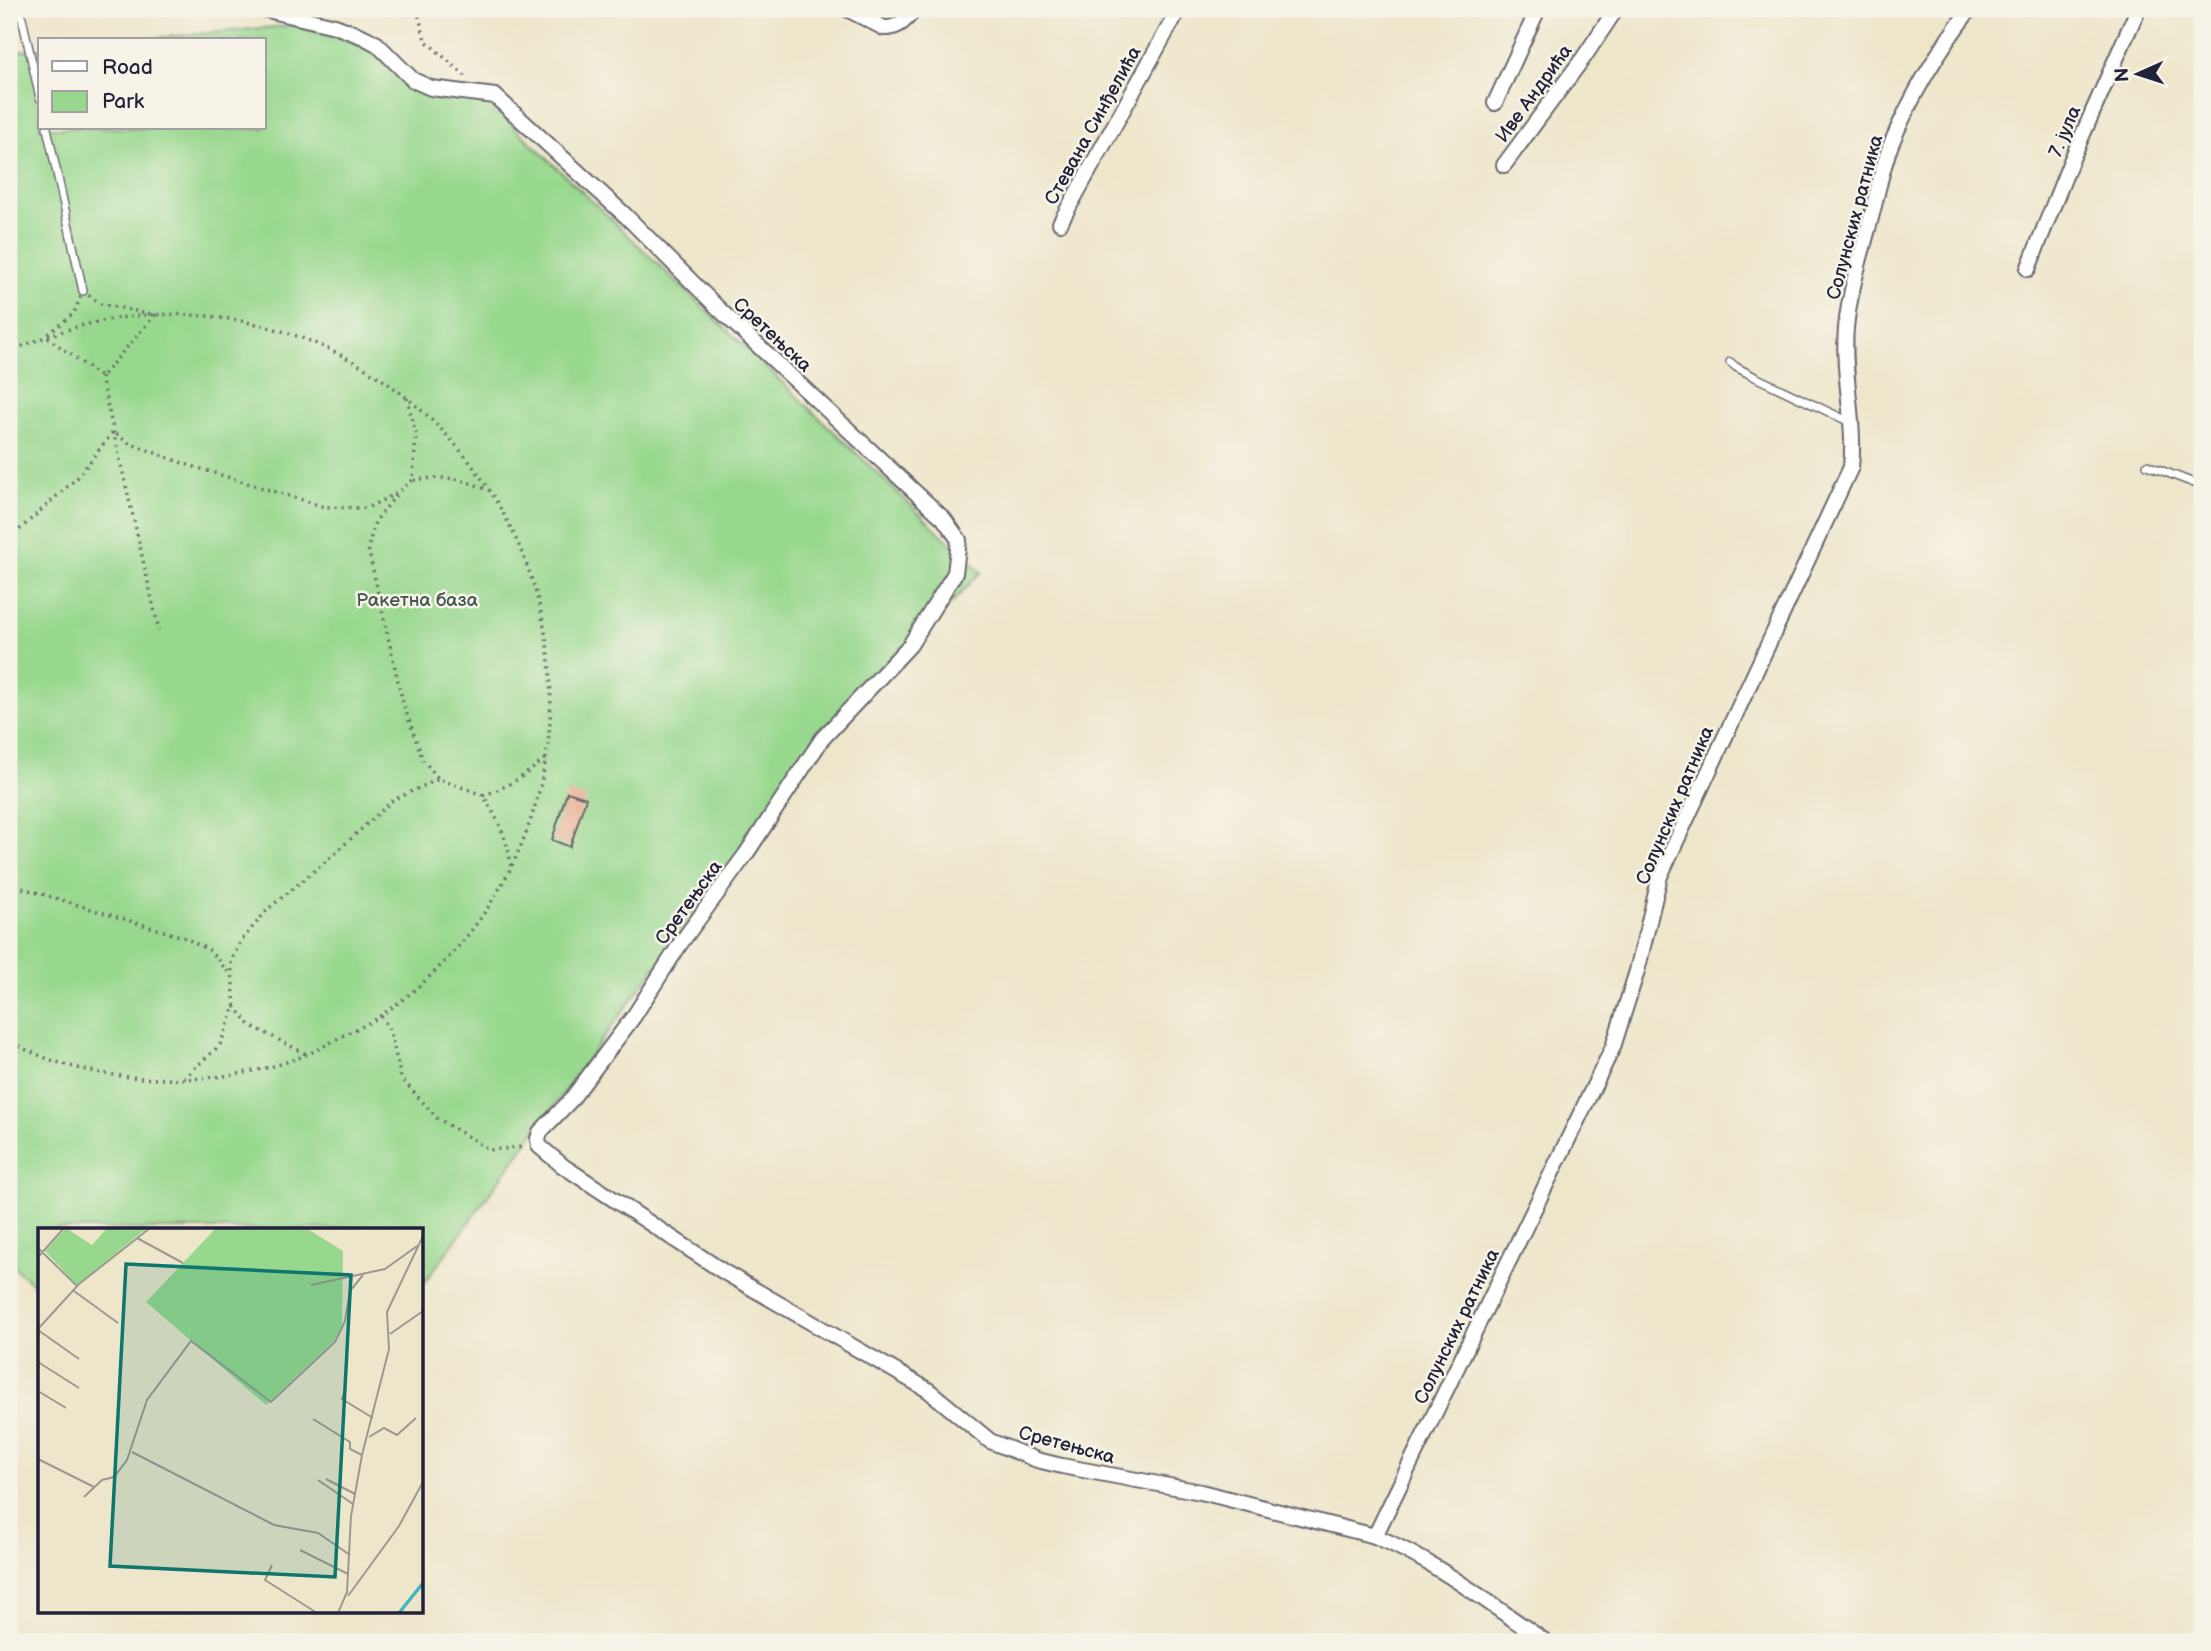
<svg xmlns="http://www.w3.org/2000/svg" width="2211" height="1651" font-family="'Balsamiq Sans',sans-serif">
	<rect width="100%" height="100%" fill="#f7f3e8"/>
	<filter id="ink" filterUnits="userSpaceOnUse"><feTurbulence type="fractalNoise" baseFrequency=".0143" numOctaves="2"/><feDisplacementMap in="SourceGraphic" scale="14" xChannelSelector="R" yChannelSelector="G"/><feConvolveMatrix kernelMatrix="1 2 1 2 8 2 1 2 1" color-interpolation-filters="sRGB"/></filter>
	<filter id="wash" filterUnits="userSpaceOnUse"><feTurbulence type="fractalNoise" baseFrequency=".00686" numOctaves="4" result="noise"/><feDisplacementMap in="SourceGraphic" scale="28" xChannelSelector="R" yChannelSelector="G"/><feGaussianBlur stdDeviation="1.57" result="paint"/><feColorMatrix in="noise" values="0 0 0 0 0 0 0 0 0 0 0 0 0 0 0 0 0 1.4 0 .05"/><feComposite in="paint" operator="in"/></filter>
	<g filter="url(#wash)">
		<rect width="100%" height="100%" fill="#eee6ca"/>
		<path fill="#98d88e" stroke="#5d7d64" stroke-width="2" d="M296,25L366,47L419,93L489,103L981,572L822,739L422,1286V1229H40V1290L9,1263V52L40,49V128H264V40H132Z"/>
		<g id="blocks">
			<path fill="#e8ac90" d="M567,792L586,798L570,847L552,840Z"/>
		</g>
	</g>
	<g filter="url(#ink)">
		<use href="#blocks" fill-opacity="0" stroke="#69676d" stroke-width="2"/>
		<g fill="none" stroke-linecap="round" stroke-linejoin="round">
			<g stroke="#69676d" stroke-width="10">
				<g id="lane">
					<path d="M20,9L40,98"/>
					<path d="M47,128L83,291"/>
					<path d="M1730,362L1736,367L1755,377L1850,422"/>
					<path d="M2147,465L2202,486"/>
				</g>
			</g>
			<g stroke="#69676d" stroke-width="18">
				<g id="street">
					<path d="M263,9L335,26L364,37L377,44L413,80L431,88L495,96L626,216L721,311L944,519L959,540L955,573L910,645L822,739L746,854L680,944L634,1016L570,1101L540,1132L538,1139L539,1146L563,1166L724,1272L928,1390L990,1441L1037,1460L1062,1466L1201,1492L1375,1536C1437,1562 1491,1605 1546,1642"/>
					<path d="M847,9L884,28C898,29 907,19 915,9"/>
					<path d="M1495,103L1538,9"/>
					<path d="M1504,165L1584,57L1616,9"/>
					<path d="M1060,223L1179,9"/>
					<path d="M2028,269L2071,161L2138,9"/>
					<path d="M1375,1536L1613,1047L1637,971L1660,876L1851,467C1856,422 1842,375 1846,328C1849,295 1859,262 1868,229C1876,201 1881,169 1892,142C1912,95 1939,49 1970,9"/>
				</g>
			</g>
			<g stroke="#69676d" stroke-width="3.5" stroke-dasharray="2 5" stroke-linecap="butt">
				<path d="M417,9L425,40L465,76"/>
				<path d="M83,291L101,304L155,315L101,377L46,336L74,313Z"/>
				<path d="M9,352C44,336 80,324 119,318C411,279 632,572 522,843C494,912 444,972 383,1014C371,1023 356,1029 342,1036C331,1042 320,1049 308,1054C233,1086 128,1087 51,1060C37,1055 23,1048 9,1042"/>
				<path d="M101,377L159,630"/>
				<path d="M407,398L416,434L413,480C445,476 460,477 490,491"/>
				<path d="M396,495L375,522L368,548L403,703L423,760L439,779L483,795"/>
				<path d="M9,539L77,478L113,432L129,443L185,464L325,507L367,508L397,493L413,480"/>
				<path d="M511,866C508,838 497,818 483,795C508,788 526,774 547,758"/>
				<path d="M9,884L183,937L209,950L230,974"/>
				<path d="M235,1006L231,961L241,941L268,909L331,857L393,800L439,779"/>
				<path d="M381,1016L390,1031L401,1078L437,1118L490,1150L523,1147"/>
				<path d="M184,1078L220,1045L235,1006L250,1025L306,1054"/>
			</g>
			<use href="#lane" stroke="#fff" stroke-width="7"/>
			<use href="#street" stroke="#fff" stroke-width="14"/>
		</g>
	</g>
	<g text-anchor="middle" stroke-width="5" stroke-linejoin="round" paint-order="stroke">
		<g font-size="19" fill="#22223b" stroke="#f7f3e8">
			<text transform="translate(1533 93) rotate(-54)" y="7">Иве Андрића</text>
			<text transform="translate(1092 125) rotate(-61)" y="7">Стевана Синђелића</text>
			<text transform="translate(2064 131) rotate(-67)" y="7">7. јула</text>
			<text transform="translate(1854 217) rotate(-75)" y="7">Солунских ратника</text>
			<text transform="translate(773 334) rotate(43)" y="7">Сретењска</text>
			<text transform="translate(1674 805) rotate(-67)" y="7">Солунских ратника</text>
			<text transform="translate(688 902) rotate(-54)" y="7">Сретењска</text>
			<text transform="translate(1456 1326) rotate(-64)" y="7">Солунских ратника</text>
			<text transform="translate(1067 1444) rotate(15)" y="7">Сретењска</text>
		</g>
		<g font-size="19" fill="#455954" stroke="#f7f3e8">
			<text x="417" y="606">Ракетна база</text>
		</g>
	</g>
	<g transform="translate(38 1228)">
		<rect width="385" height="385" fill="#eee6ca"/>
		<path d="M28,0L54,17L69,0H109L39,57L7,23ZM178,0H268L305,23L304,97L296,113L228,177L108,74Z" fill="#98d88e"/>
		<path fill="none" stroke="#45b5bd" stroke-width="3.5" d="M361,385L385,355"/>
		<path fill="none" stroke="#9c9891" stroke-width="2" d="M99,10L145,35M0,20L39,58M0,29L26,0M273,57L347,41L382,16M36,63L80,95M0,101L41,56L112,0M0,102L41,131M352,106L385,83M0,134L41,160M308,159L304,171L335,190M0,163L28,180M275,191L312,214V221L324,227M331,209L346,200L359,207L378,190M94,224L236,297L280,305L312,327M0,231L56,259M288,251L317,266M280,252L315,276M46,269L64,252L76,249L89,232L109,172L153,113L233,174L297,114L307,93L312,63L325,47M262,322L310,346M234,337L227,352L279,385M310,368L361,298L385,254M300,385L309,364L313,288L324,227L351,121L349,84L385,8"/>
		<path fill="#0f766e" fill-opacity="0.15" stroke="#0f766e" stroke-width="3.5" d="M88,36L313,47L297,349L72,338Z"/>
		<rect width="385" height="385" fill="none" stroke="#22223b" stroke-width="3.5"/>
	</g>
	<rect width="2211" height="1651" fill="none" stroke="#f7f3e8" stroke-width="35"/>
	<rect x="38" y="38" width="228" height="91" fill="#f7f3e8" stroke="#a29fa3" stroke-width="2"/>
	<rect x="52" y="61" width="35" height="10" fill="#ffffff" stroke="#a29fa3" stroke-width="2"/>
	<text x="102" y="74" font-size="21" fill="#22223b">Road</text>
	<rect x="52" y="91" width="35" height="21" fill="#98d88e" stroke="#a29fa3" stroke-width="2"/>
	<text x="102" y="108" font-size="21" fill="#22223b">Park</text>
	<g transform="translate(2138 74) rotate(267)" stroke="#f7f3e8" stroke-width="5" paint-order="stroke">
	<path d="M0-5L12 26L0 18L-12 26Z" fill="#22223b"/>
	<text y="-10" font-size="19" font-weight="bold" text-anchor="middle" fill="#22223b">N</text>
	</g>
</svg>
